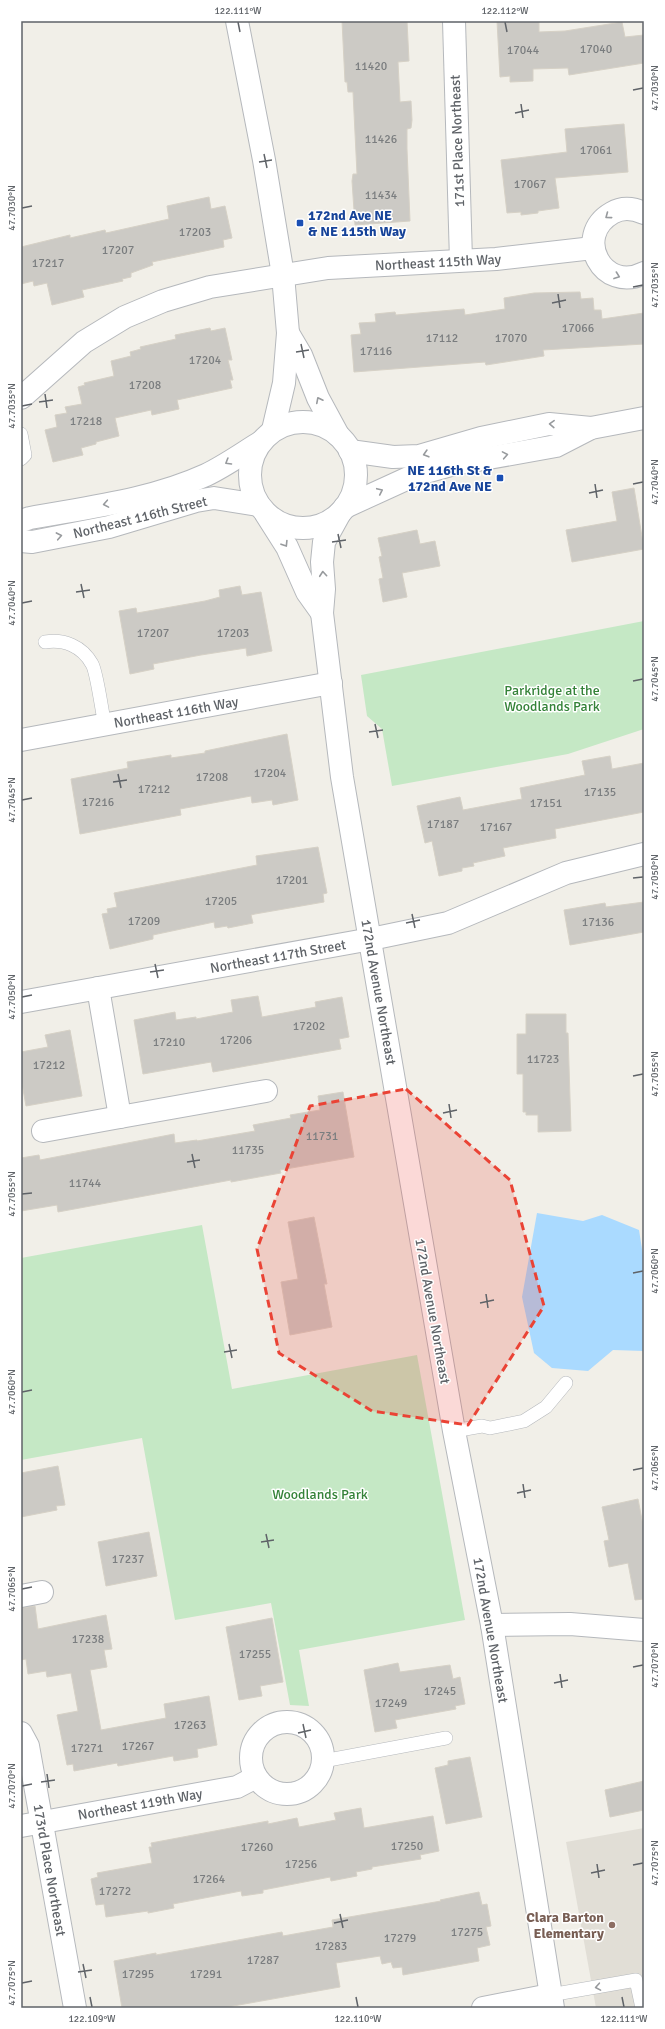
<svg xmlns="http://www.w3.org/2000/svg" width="665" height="2029" font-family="Signika,sans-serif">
	<rect width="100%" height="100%" fill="#f1efe8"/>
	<path fill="#e1ded6" d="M644,1828V2008H596L566,1842Z"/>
	<g fill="#c5e8c5">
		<path d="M644,621V729L568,754L392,786L382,729L367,716L361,675Z"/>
		<path d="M202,1225L232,1389L417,1355L465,1620L299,1650L309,1706L290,1705L271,1603L175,1620L142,1438L21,1460V1258Z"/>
	</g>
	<path fill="#aadaff" d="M537,1213L583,1221L602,1215L639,1230L644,1262V1351L613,1350L588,1371L552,1368L534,1353L522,1297Z"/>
	<g fill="#cccac5" stroke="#d6d1c6">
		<path d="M342,21H407L409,61L398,62L400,102L411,101L412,120L411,128L407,129V149L410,221L355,225L352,181L353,174H357L353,92H348L347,82H345Z"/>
		<path d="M497,21H539V32L565,31L622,22L625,37L644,35V63L569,75L568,68L533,69V81L510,82V76L500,77Z"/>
		<path d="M624,124L628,172L555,178L559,208L538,211V213L521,215V212L507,213L501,160L567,152L565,129Z"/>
		<path d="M209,197L211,209L225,206L232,238L223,240L224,247L152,262L153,265L131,273V277L122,279L123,281L82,290L84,297L52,305L47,283L34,286L33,281L21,284V247L70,235V238L105,230L106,233L169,219L167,206Z"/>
		<path d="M580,292L581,299L593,298L594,310H601L602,319L644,313V344L543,350L544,356L486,365L485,362L354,372L351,335L361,334L359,323L376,322L375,314L395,312L396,315L464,309L465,315L505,309L504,298L534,293Z"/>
		<path d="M210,328L211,331L225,328L232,360H228L233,380H230L232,388L177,400L179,409L152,415L151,410L115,418L119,436L96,442V444L81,448L83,455L53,462L45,430L57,427L55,415L67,413L65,407L82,404L78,387L85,385L84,383L114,376L111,361L131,356L130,352L141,349L140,347L176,339L175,335Z"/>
		<path d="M634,488L644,549L572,562L566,530L617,521L612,492Z"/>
		<path d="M417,530L420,544L435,541L440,566L402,573L407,597L383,602L379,579L383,578L379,557L382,556L378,538Z"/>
		<path d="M240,586L242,595L261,592L272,651L247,656L246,648L201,655L153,664L154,669L130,674L119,611L136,608L137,613L205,601L220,597L219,590Z"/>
		<path d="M287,734L298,800L273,805L272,800L252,803L251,796L180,809L181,815L80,834L71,779L128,768L127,762L171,755V758L205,753V751Z"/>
		<path d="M610,756L612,769L644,763V812L555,829L556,838L503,848L505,856L473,863L474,866L462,868V871L439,876L432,841L425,843L417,806L460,797L463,810L522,799L520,788L585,775L582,761Z"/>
		<path d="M318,847L327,893L323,894L324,902L255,914L251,915L253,923L228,928L227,926L215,928L214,922L153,935V939L110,949L102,914L108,913L107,909L117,907L114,893L257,865L256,856Z"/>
		<path d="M644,902V932L570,945L564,910L605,903L606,907Z"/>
		<path d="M258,996L262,1017L316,1007L315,1002L342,997L349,1037L339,1039L341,1049L213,1072L211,1062L143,1074L134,1020L175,1012L176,1020L196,1017V1019L233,1012L231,1000Z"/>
		<path d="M526,1014H566V1033H568L571,1131L538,1132V1115H526V1112H523V1074H517V1034H526Z"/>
		<path d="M70,1030L82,1096L26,1106L21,1078V1052L48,1047L45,1035Z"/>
		<path d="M343,1092L354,1157L280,1170L281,1173L231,1182V1180L58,1212L57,1205L21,1211V1158L39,1155L40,1160L174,1134L175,1143L197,1140V1141L255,1131L253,1125L291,1118L290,1115L320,1110L318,1096Z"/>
		<path d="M314,1217L327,1284H324L332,1327L290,1335L281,1282L298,1279L288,1222Z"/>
		<path d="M58,1466L65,1505L56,1506L57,1510L21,1517V1473Z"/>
		<path d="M638,1499L644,1530V1599L635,1600L628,1563L609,1567L604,1541L609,1540L602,1507Z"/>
		<path d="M149,1532L157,1576L106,1586L98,1542Z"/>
		<path d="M35,1606L38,1629L106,1615L112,1649L104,1650L107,1667L90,1670L101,1730L166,1718L164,1704L209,1696L217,1745L197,1749L198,1757L174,1761L173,1756L118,1766L117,1763L74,1771L73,1764L67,1765L57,1715L78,1711L71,1673L47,1677L46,1671L28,1674L26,1659L21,1660V1608Z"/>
		<path d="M272,1618L283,1682L260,1686L262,1696L239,1700L226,1627Z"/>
		<path d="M398,1663L400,1672L450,1665L453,1679L460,1677L465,1704L455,1706L456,1709L395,1720L397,1728L375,1732L364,1670Z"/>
		<path d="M470,1757L482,1817L446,1824L435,1768L448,1765V1761Z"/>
		<path d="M644,1781V1810L610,1817L605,1790Z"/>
		<path d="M361,1808L364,1828L433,1816L439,1851L420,1855L421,1859L372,1867V1869L356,1872L357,1876L331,1881L330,1877L263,1890V1893L242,1896L241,1891L173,1904L174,1908L148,1913V1911L106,1917L104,1904L96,1905L91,1879L98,1877L97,1873L152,1863L149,1847H152L151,1843L268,1821V1824L297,1818L299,1827L336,1820L334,1813Z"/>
		<path d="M479,1892L482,1905L487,1904L491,1926L486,1927L490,1945L477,1948L479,1961L403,1975L402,1967L393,1968L391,1962L382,1964L380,1956L336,1963L340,1987L222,2008H122L114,1961L156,1953V1955L282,1932L283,1936L333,1927L332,1920L441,1901L440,1900Z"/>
	</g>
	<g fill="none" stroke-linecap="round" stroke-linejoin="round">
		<g stroke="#b5b8bc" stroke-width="14">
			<g id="service">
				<path d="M21,434L25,455L21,459"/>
				<path d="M45,642C64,639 82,646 92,664C97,672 102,713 105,725"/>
				<path d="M454,1431L482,1426L490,1428L524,1421L546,1407L566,1383"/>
				<path d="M323,1761L446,1738"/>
				<path d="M550,1995L636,1980L642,2008"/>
			</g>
		</g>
		<g stroke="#b5b8bc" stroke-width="24">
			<g id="minor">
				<path d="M454,21L461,260"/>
				<path d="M644,213C633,208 622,207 612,213C572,236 603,294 644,273"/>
				<path d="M21,398L84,342L125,317L163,301L210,287L328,268L496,259L593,248"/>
				<path d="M21,740L331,683"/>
				<path d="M98,988L120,1117L266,1091"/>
				<path d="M21,1002L371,939L448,923L566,873L644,854"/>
				<path d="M43,1131L120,1117"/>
				<path d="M21,1596L42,1592"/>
				<path d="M492,1625L570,1624L644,1630"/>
				<circle cx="287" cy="1758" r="36"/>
				<path d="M21,1733L28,1746L75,2008"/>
				<path d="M21,1826L237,1787L256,1777"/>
				<path d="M483,2008L550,1995"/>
			</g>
		</g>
		<g stroke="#b5b8bc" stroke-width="24">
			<g id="tertiary">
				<path d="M237,21L264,160L283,275L288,333L284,383L273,430"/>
				<path d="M288,333L301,355L318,398L338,435"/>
				<circle cx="303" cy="475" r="53"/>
				<path d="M350,451L393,457L419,456L481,438L549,424L591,428"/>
				<path d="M345,507L415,475L455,464L556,446L591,428L644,418"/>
				<path d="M340,513L324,542L322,562L324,589L322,613L342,777L454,1431L492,1625L553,2008"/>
				<path d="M266,514L287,547L307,592L322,613"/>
				<path d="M21,521L30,518C90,507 151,500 206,475C225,466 243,453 261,442"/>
				<path d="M21,541L32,542L109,527L196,501L214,498L259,505"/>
			</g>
		</g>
		<use href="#service" stroke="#fff" stroke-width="13"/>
		<use href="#minor" stroke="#fff" stroke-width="22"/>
		<use href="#tertiary" stroke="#fff" stroke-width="22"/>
	</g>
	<defs><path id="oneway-chevron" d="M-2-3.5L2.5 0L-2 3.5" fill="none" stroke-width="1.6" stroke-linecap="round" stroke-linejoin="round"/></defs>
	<g stroke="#979a9d">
		<use href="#oneway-chevron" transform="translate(608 216) rotate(143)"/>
		<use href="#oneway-chevron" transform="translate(617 276) rotate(20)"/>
		<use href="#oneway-chevron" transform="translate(319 400) rotate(-117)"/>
		<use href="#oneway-chevron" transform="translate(552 424) rotate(-178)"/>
		<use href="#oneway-chevron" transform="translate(426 454) rotate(164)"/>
		<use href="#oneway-chevron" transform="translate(505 455) rotate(-10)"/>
		<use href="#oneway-chevron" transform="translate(228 462) rotate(149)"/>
		<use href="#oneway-chevron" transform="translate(380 491) rotate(-25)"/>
		<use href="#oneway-chevron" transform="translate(106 504) rotate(170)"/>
		<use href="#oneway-chevron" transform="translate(59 536) rotate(-11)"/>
		<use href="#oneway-chevron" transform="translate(285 544) rotate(58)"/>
		<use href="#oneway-chevron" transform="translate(323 574) rotate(-95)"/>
		<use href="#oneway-chevron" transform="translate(598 1987) rotate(170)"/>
	</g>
	<path fill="#ea4335" fill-opacity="0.2" stroke="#ea4335" stroke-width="3" stroke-dasharray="8 5" stroke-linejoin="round" d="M406,1089L510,1180L544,1306L468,1425L372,1411L279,1353L257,1249L310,1106Z"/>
	<path fill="none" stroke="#5f6368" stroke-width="1.5" d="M238,22L240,32M505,22L507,32M633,90L643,88M521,104L523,118M515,113L529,110M264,154L267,168M259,162L272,160M22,208L32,206M633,287L643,285M558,294L560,308M552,303L566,300M301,344L304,358M296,352L309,350M45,394L47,408M39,402L53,400M22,406L32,404M595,484L597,498M633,484L643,482M589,493L603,490M338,534L341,548M332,542L346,540M81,584L84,598M76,592L90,590M22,603L32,601M633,681L643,679M375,724L378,738M369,732L383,730M118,774L121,788M113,782L127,780M22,800L32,798M633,878L643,877M412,914L415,928M406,923L420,920M155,964L158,978M150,972L164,970M22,997L32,995M633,1076L643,1074M449,1104L451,1118M443,1113L457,1110M192,1154L195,1168M187,1162L200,1160M22,1194L32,1193M633,1273L643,1271M486,1294L488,1308M480,1303L494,1300M229,1344L232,1358M224,1352L237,1350M22,1392L32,1390M633,1470L643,1468M523,1484L525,1498M517,1493L531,1490M266,1534L269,1548M261,1542L274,1540M22,1589L32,1587M633,1667L643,1665M560,1674L562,1688M554,1683L568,1680M303,1724L306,1738M298,1733L311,1730M47,1774L49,1788M41,1782L55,1780M22,1786L32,1784M597,1864L599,1878M633,1865L643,1863M591,1873L605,1870M340,1914L343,1928M334,1923L348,1920M83,1964L86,1978M78,1972L92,1970M22,1983L32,1981M90,1997L92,2007M356,1997L358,2007M622,1997L624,2007"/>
	<g fill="#1a4fb4" stroke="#fff" stroke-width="1.5">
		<rect x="296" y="219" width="8" height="8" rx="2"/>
		<rect x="496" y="474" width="8" height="8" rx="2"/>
	</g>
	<circle fill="#8d6e63" stroke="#fff" stroke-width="1.5" cx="612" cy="1925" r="4"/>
	<g text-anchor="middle" stroke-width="3" stroke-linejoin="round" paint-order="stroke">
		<g font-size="12" fill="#7a7d7f">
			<text x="596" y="53">17040</text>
			<text x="523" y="54">17044</text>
			<text x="371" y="70">11420</text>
			<text x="381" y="143">11426</text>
			<text x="596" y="154">17061</text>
			<text x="530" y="188">17067</text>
			<text x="381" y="199">11434</text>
			<text x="195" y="236">17203</text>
			<text x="118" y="254">17207</text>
			<text x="48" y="267">17217</text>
			<text x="578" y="332">17066</text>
			<text x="442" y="342">17112</text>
			<text x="511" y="342">17070</text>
			<text x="376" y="355">17116</text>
			<text x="205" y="364">17204</text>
			<text x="145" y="389">17208</text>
			<text x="86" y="425">17218</text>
			<text x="153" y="637">17207</text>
			<text x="233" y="637">17203</text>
			<text x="270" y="777">17204</text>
			<text x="212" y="781">17208</text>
			<text x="154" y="793">17212</text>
			<text x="600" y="796">17135</text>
			<text x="98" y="806">17216</text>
			<text x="546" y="807">17151</text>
			<text x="443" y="828">17187</text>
			<text x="496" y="831">17167</text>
			<text x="292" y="884">17201</text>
			<text x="221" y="905">17205</text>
			<text x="144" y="925">17209</text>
			<text x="598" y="926">17136</text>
			<text x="309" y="1030">17202</text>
			<text x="236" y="1044">17206</text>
			<text x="169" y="1046">17210</text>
			<text x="543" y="1063">11723</text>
			<text x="49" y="1069">17212</text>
			<text x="322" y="1140">11731</text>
			<text x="248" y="1154">11735</text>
			<text x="85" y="1187">11744</text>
			<text x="128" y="1563">17237</text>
			<text x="88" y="1643">17238</text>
			<text x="255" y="1658">17255</text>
			<text x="440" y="1695">17245</text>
			<text x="391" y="1707">17249</text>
			<text x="190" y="1729">17263</text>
			<text x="138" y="1750">17267</text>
			<text x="87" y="1752">17271</text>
			<text x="407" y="1850">17250</text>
			<text x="257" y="1851">17260</text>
			<text x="301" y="1868">17256</text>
			<text x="209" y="1883">17264</text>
			<text x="115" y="1895">17272</text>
			<text x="467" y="1936">17275</text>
			<text x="400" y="1942">17279</text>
			<text x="331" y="1950">17283</text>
			<text x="263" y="1964">17287</text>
			<text x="138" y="1978">17295</text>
			<text x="206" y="1978">17291</text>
		</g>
		<g font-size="14" fill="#5f6368" stroke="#fff">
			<text transform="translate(457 141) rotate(-92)" y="5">171st Place Northeast</text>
			<text transform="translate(438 262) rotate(-3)" y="5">Northeast 115th Way</text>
			<text transform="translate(140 517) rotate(-14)" y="5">Northeast 116th Street</text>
			<text transform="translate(176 712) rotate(-10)" y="5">Northeast 116th Way</text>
			<text transform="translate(278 956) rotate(-10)" y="5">Northeast 117th Street</text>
			<text transform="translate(379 992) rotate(80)" y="5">172nd Avenue Northeast</text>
			<text transform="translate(433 1311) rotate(80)" y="5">172nd Avenue Northeast</text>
			<text transform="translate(491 1630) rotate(80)" y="5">172nd Avenue Northeast</text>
			<text transform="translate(140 1804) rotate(-10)" y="5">Northeast 119th Way</text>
			<text transform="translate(50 1870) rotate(80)" y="5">173rd Place Northeast</text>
		</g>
		<g font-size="14" font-weight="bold" fill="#164399" stroke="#fff" text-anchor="start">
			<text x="308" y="220">172nd Ave NE<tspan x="308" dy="16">&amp; NE 115th Way</tspan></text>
			<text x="492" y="475" text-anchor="end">NE 116th St &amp;<tspan x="492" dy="16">172nd Ave NE</tspan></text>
		</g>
		<g font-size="14" fill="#348238" stroke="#fff">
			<text x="552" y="695">Parkridge at the<tspan x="552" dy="16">Woodlands Park</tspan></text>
			<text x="320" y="1499">Woodlands Park</text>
		</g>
		<g font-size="14" font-weight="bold" fill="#785e54" stroke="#fff" text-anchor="end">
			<text x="604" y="1922">Clara Barton<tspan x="604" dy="16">Elementary</tspan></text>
		</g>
	</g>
	<rect width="665" height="2029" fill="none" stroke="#ffffff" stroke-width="44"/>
	<rect x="22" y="22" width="621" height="1985" fill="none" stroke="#5f6368" stroke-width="1.5"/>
	<g font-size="10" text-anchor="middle" fill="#5f6368">
		<text x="238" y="14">122.111°W</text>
		<text x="505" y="14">122.112°W</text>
		<text transform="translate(654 88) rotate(-90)" y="4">47.7030°N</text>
		<text transform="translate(11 208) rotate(-90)" y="4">47.7030°N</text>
		<text transform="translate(654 285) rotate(-90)" y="4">47.7035°N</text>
		<text transform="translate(11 406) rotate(-90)" y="4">47.7035°N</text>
		<text transform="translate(654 482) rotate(-90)" y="4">47.7040°N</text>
		<text transform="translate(11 603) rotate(-90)" y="4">47.7040°N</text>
		<text transform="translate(654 679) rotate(-90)" y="4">47.7045°N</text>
		<text transform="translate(11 800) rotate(-90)" y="4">47.7045°N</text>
		<text transform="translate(654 877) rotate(-90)" y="4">47.7050°N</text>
		<text transform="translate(11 997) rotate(-90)" y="4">47.7050°N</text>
		<text transform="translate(654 1074) rotate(-90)" y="4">47.7055°N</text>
		<text transform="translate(11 1194) rotate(-90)" y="4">47.7055°N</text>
		<text transform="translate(654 1271) rotate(-90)" y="4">47.7060°N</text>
		<text transform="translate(11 1392) rotate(-90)" y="4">47.7060°N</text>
		<text transform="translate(654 1468) rotate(-90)" y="4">47.7065°N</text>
		<text transform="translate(11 1589) rotate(-90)" y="4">47.7065°N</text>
		<text transform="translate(654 1665) rotate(-90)" y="4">47.7070°N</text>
		<text transform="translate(11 1786) rotate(-90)" y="4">47.7070°N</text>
		<text transform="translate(654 1863) rotate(-90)" y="4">47.7075°N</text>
		<text transform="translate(11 1983) rotate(-90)" y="4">47.7075°N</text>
		<text x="92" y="2022">122.109°W</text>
		<text x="358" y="2022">122.110°W</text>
		<text x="624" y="2022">122.111°W</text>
	</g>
</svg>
